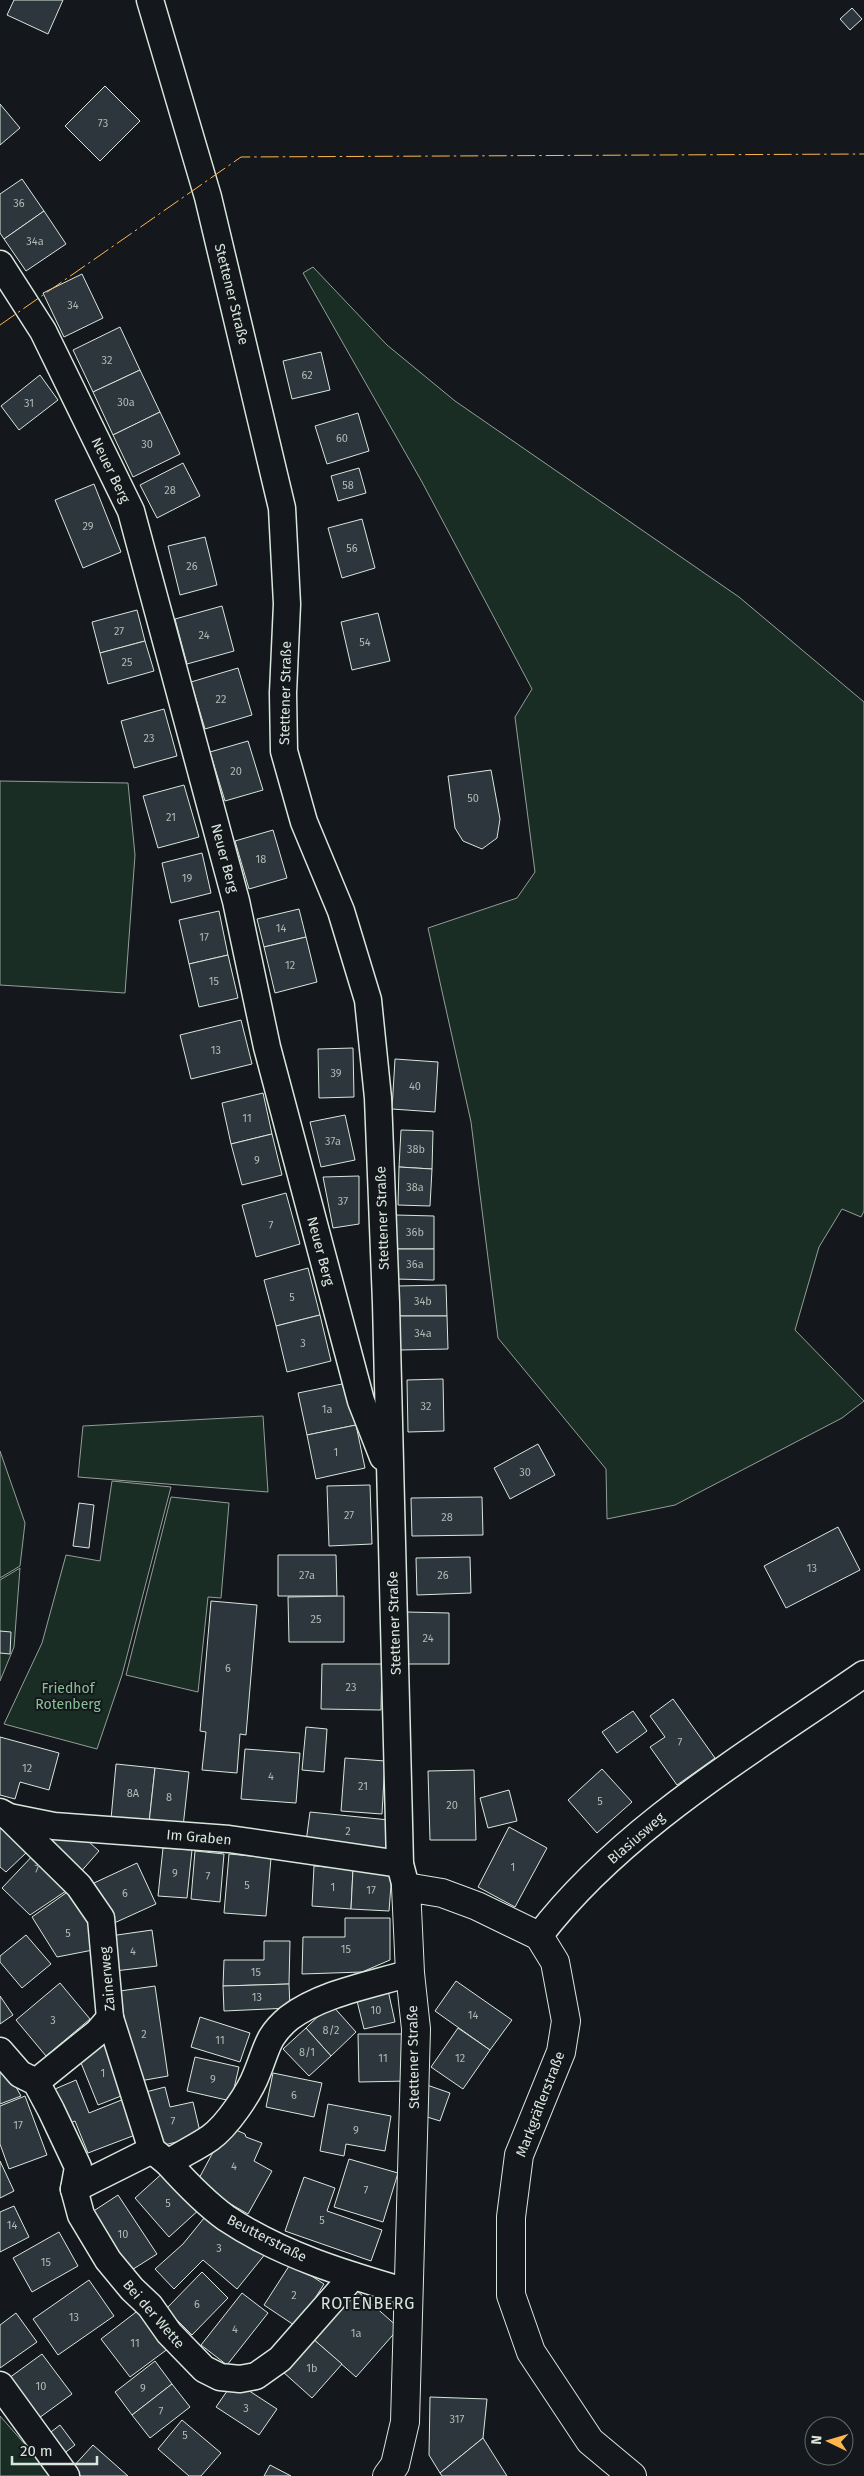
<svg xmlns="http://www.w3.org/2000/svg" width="864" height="2476" font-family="'Fira Sans',sans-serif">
	<rect width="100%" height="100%" fill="#14181c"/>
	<g fill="#1a2d24" stroke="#939e99">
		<path d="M313,267L387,345L455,401L739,597L864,702V1211L861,1217L842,1209L819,1247L795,1330L864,1401L842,1418L675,1505L607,1519L606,1469L498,1338L471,1122L428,928L517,898L535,872L515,717L532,689L422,482L303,273Z"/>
		<path d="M0,781L128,783L135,855L125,993L0,985Z"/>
		<path d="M263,1416L268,1492L78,1477L83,1426Z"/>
		<path d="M0,1451L25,1523L20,1566L0,1578Z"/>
		<path d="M112,1481L171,1487L122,1675L97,1749L4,1724L42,1643L66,1555L100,1561Z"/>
		<path d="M171,1497L229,1503L221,1598L208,1597L198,1692L126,1675Z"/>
		<path d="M20,1568L14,1647L0,1681V1580Z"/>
		<path d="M0,2416L53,2476H0Z"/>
	</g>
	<g fill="#2c363c" stroke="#d8e6dc">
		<path d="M14,0H63L48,34L7,15Z"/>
		<path d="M852,8L862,19L850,30L840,19Z"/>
		<path d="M105,86L140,121L100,161L65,126Z"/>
		<path d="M0,104L20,128L0,145Z"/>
		<path d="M22,179L44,211L4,239L0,233V194Z"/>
		<path d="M44,211L66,244L26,271L4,239Z"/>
		<path d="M82,274L103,318L64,337L43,293Z"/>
		<path d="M120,327L140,370L93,392L73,350Z"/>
		<path d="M321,352L330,390L292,399L283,361Z"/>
		<path d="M140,370L160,412L113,435L93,392Z"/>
		<path d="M40,375L58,400L19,430L1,406Z"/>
		<path d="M160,412L180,454L133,477L113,435Z"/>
		<path d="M358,413L369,451L327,464L315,426Z"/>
		<path d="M183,463L200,496L157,518L140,485Z"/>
		<path d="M359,468L366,493L338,501L331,476Z"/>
		<path d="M94,484L121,552L83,568L55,500Z"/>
		<path d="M362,519L375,568L342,578L328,528Z"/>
		<path d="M205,537L217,585L180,595L168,546Z"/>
		<path d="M222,606L234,651L187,664L175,619Z"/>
		<path d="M137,610L145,641L100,653L92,622Z"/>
		<path d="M378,613L390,661L352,670L341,622Z"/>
		<path d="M145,641L154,671L108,684L100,653Z"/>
		<path d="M238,668L252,715L205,729L191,682Z"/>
		<path d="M164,709L177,756L134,768L121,721Z"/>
		<path d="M248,741L263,790L225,801L210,752Z"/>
		<path d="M491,770L500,819L497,838L482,849L463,841L455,828L448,776Z"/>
		<path d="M184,785L199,837L158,848L143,796Z"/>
		<path d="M273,830L287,878L249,889L235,841Z"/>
		<path d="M202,853L211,893L171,903L162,863Z"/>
		<path d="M299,909L306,937L264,947L257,919Z"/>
		<path d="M219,911L228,955L189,964L179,920Z"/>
		<path d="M306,937L317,982L275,993L264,947Z"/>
		<path d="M228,955L238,998L199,1007L189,964Z"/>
		<path d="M241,1020L252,1064L191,1079L180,1035Z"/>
		<path d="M353,1048L354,1097L319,1098L318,1049Z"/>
		<path d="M395,1059L438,1062L435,1112L392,1109Z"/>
		<path d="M263,1093L272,1134L231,1144L222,1103Z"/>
		<path d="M345,1115L355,1160L321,1167L310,1122Z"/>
		<path d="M401,1130L433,1131L432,1169L399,1167Z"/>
		<path d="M272,1134L282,1175L242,1185L231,1144Z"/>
		<path d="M399,1167L432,1169L430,1206L398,1205Z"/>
		<path d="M359,1176V1224L333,1228L323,1177Z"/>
		<path d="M286,1193L300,1244L256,1257L242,1205Z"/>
		<path d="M396,1215L434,1216V1249H396Z"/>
		<path d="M396,1249H434V1280L395,1279Z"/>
		<path d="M308,1268L320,1315L276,1326L264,1280Z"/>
		<path d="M446,1285L447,1316H399L398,1286Z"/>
		<path d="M320,1315L331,1361L287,1372L276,1326Z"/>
		<path d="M399,1316H447L448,1349L400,1350Z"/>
		<path d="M443,1379L444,1431L408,1432L407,1380Z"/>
		<path d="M347,1383L356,1425L307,1435L298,1393Z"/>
		<path d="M356,1425L365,1468L316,1479L307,1435Z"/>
		<path d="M538,1444L555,1475L510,1499L494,1468Z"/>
		<path d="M370,1485L372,1544L329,1546L327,1486Z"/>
		<path d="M482,1497L483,1535L412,1536L411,1498Z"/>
		<path d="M79,1503L94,1505L89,1548L73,1546Z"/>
		<path d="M838,1527L860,1570L786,1608L764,1566Z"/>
		<path d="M278,1555H336L337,1596H278Z"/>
		<path d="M470,1557L471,1593L417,1595L416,1558Z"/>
		<path d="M344,1596V1642H289L288,1597Z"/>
		<path d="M211,1601L257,1605L246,1735L240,1734L237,1773L202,1770L206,1732L200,1731Z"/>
		<path d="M407,1612L449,1613V1664H407Z"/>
		<path d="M0,1631L11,1632L10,1654L0,1653Z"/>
		<path d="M322,1664H382L381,1710L321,1709Z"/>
		<path d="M673,1699L715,1758L677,1785L650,1747L665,1737L650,1716Z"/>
		<path d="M633,1711L647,1731L617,1753L602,1732Z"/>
		<path d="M306,1727L327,1729L324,1772L302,1770Z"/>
		<path d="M0,1737L59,1753L49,1790L20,1782L15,1799L0,1795Z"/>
		<path d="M245,1749L300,1753L296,1803L241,1799Z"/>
		<path d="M345,1758L385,1761L382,1814L341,1811Z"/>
		<path d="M116,1764L155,1768L149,1823L111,1819Z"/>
		<path d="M155,1768L189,1772L183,1827L149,1823Z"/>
		<path d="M602,1769L632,1802L597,1833L568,1800Z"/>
		<path d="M474,1770L476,1840H430L428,1771Z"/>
		<path d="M509,1790L517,1821L488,1828L480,1798Z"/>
		<path d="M310,1812L389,1820L386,1851L306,1842Z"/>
		<path d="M0,1825L27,1852L6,1872L0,1867Z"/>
		<path d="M509,1827L547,1848L515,1907L478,1887Z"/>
		<path d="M78,1832L99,1851L78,1875L44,1835Z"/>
		<path d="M163,1848L192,1850L187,1898L158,1896Z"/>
		<path d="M37,1851L72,1887L30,1915L2,1888Z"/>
		<path d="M195,1851L224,1854L220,1902L191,1899Z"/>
		<path d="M229,1854L271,1858L266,1916L224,1913Z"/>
		<path d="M137,1863L156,1904L112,1924L94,1883Z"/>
		<path d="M314,1866L353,1869L351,1909L312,1906Z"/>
		<path d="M353,1869L392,1872L389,1911L351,1909Z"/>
		<path d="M73,1888L88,1902L98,1949L57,1957L32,1917Z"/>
		<path d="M345,1918H390V1960L362,1972L302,1974L303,1937H345Z"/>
		<path d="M152,1930L157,1966L115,1971L110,1936Z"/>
		<path d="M26,1935L51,1964L22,1988L0,1962V1956Z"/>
		<path d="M264,1941H290L289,1984L223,1986L224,1960H264Z"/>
		<path d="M456,1981L512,2020L490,2050L435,2011Z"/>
		<path d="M60,1983L90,2019L46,2056L16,2020Z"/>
		<path d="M289,1984L290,2008L224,2011L223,1986Z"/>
		<path d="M155,1986L168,2076L134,2082L120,1991Z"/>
		<path d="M388,1990L395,2022L364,2029L356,1997Z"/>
		<path d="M0,1996L13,2015L0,2024Z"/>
		<path d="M331,2004L356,2032L331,2056L306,2028Z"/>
		<path d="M200,2017L250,2033L240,2062L191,2047Z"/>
		<path d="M306,2028L331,2056L309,2076L283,2049Z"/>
		<path d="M458,2028L490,2050L463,2089L431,2067Z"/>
		<path d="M358,2034H408V2081L359,2082Z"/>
		<path d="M108,2041L129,2093L98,2105L77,2053Z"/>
		<path d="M195,2057L239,2067L231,2101L187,2091Z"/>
		<path d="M0,2058L21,2096L0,2104Z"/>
		<path d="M273,2073L322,2083L314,2117L266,2107Z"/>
		<path d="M76,2080L89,2113L129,2097L143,2132L88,2153L75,2121L68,2124L55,2089Z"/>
		<path d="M427,2085L450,2093L440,2121L424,2116Z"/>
		<path d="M165,2087L170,2107L193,2102L201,2136L156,2147L142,2093Z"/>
		<path d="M25,2096L47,2155L9,2169L0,2144V2106Z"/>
		<path d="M328,2104L391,2116L385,2151L346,2144L344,2156L320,2151Z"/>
		<path d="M227,2126L245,2134L246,2137L262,2143L254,2161L272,2171L248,2214L196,2184Z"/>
		<path d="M349,2159L398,2173L383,2222L334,2207Z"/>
		<path d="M0,2161L14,2191L0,2198Z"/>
		<path d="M166,2170L201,2208L169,2237L135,2198Z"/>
		<path d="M304,2177L335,2188L327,2211L382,2230L371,2261L285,2231Z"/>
		<path d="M118,2195L157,2254L127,2273L89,2214Z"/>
		<path d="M14,2206L29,2237L0,2252V2212Z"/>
		<path d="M209,2212L266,2253L237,2289L203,2260L174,2289L155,2269L183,2244Z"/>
		<path d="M59,2232L78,2266L32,2292L13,2258Z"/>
		<path d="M291,2263L324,2284L297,2327L264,2305Z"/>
		<path d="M202,2272L228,2298L192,2335L166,2309Z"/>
		<path d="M89,2280L114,2316L58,2355L33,2319Z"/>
		<path d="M355,2289L399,2328L356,2377L312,2338Z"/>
		<path d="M242,2293L268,2313L227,2365L201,2345Z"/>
		<path d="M140,2309L169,2348L130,2377L101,2339Z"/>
		<path d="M16,2313L37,2342L0,2368V2325Z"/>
		<path d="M312,2338L342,2364L312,2398L282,2371Z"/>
		<path d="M42,2354L72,2394L39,2418L9,2378Z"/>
		<path d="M155,2361L172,2384L132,2415L115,2392Z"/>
		<path d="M234,2381L277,2409L259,2435L216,2407Z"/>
		<path d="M172,2384L190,2407L150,2438L132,2415Z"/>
		<path d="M430,2397L487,2399L483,2438L440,2473L429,2455Z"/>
		<path d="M182,2420L221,2453L201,2476H189L158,2449Z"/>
		<path d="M60,2425L75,2445L62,2455L47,2435Z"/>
		<path d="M483,2438L507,2476H442L440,2473Z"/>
		<path d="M93,2445L128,2476H81L72,2468Z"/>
		<path d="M270,2465L291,2476H264Z"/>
	</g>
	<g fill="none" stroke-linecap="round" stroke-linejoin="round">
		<g stroke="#d8e6dc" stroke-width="29">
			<g id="minor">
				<path d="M150,0L208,197L282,508L287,604L283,693L284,751L304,822L341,911L368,1000L378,1098L386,1303L400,1864L406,1887"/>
				<path d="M0,264L43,331L131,511L236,901L267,1047L361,1401L383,1457"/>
				<path d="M0,1812L9,1817L54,1826L229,1839L400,1864"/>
				<path d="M9,1817L79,1886L101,1918L110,2018L152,2150L168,2163"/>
				<path d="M539,1936C621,1828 753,1751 864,1674"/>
				<path d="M0,2051L20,2074L36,2082L51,2110L78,2167L74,2189L81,2215L108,2260L132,2289L150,2306L169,2333L204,2369L220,2377L240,2379L256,2376L280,2359L353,2276"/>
				<path d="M36,2082L98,2032L110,2018"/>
				<path d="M74,2189L152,2150"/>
				<path d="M407,2292C345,2274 281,2255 226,2218C204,2202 186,2183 168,2163C182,2154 197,2147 210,2138C227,2126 250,2092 257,2073C267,2049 267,2036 289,2018C322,1993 371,1985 410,1973"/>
				<path d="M0,2385L66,2476"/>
			</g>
		</g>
		<g stroke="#d8e6dc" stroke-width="30">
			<path id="tertiary" d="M387,2476L395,2465L405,2422L416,2029L410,1973L406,1887L442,1893L477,1906L539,1936L555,1962L566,2021L561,2052L519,2155L511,2217V2295L531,2352L590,2441L632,2476"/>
		</g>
		<use href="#minor" stroke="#14181c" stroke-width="26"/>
		<use href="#tertiary" stroke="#14181c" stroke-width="28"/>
		<path stroke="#ffb74d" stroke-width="1" stroke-dasharray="18 4 2.5 4" stroke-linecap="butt" d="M0,325L241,157L864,154"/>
	</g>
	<g text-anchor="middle" stroke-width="4" stroke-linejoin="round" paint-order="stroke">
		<g font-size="11" fill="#adbab4">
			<text x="103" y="127">73</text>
			<text x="19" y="207">36</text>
			<text x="35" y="245">34a</text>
			<text x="73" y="309">34</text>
			<text x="107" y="364">32</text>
			<text x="307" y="379">62</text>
			<text x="126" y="406">30a</text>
			<text x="29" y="407">31</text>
			<text x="342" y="442">60</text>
			<text x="147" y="448">30</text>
			<text x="348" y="489">58</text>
			<text x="170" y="494">28</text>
			<text x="88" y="530">29</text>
			<text x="352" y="552">56</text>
			<text x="192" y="570">26</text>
			<text x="119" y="635">27</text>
			<text x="204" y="639">24</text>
			<text x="365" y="646">54</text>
			<text x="127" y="666">25</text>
			<text x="221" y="703">22</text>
			<text x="149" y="742">23</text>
			<text x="236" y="775">20</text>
			<text x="473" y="802">50</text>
			<text x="171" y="821">21</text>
			<text x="261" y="863">18</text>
			<text x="187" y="882">19</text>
			<text x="281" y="932">14</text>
			<text x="204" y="941">17</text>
			<text x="290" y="969">12</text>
			<text x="214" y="985">15</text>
			<text x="216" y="1054">13</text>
			<text x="336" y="1077">39</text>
			<text x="415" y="1090">40</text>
			<text x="247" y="1122">11</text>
			<text x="333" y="1145">37a</text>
			<text x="416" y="1153">38b</text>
			<text x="257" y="1164">9</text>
			<text x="415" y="1191">38a</text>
			<text x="343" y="1205">37</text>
			<text x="271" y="1229">7</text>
			<text x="415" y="1236">36b</text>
			<text x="415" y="1268">36a</text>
			<text x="292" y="1301">5</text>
			<text x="423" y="1305">34b</text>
			<text x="423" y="1337">34a</text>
			<text x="303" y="1347">3</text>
			<text x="426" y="1410">32</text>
			<text x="327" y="1413">1a</text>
			<text x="336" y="1456">1</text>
			<text x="525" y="1476">30</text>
			<text x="349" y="1519">27</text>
			<text x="447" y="1521">28</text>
			<text x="812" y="1572">13</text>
			<text x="307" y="1579">27a</text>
			<text x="443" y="1579">26</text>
			<text x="316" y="1623">25</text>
			<text x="428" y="1642">24</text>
			<text x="228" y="1672">6</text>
			<text x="351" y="1691">23</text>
			<text x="680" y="1746">7</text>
			<text x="27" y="1772">12</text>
			<text x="271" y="1780">4</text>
			<text x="363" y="1790">21</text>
			<text x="133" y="1797">8A</text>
			<text x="169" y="1801">8</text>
			<text x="600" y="1805">5</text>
			<text x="452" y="1809">20</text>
			<text x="348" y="1835">2</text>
			<text x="513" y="1871">1</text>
			<text x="37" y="1873">7</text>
			<text x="175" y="1877">9</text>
			<text x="208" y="1880">7</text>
			<text x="247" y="1889">5</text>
			<text x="333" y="1891">1</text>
			<text x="371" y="1894">17</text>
			<text x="125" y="1897">6</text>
			<text x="68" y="1937">5</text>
			<text x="346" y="1953">15</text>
			<text x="133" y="1955">4</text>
			<text x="256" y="1976">15</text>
			<text x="257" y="2001">13</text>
			<text x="376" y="2014">10</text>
			<text x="473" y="2019">14</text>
			<text x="53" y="2024">3</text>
			<text x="331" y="2034">8/2</text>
			<text x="144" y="2038">2</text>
			<text x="220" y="2044">11</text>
			<text x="307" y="2056">8/1</text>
			<text x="383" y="2062">11</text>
			<text x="460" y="2062">12</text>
			<text x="103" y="2077">1</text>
			<text x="213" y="2083">9</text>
			<text x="294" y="2099">6</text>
			<text x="173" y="2125">7</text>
			<text x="18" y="2129">17</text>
			<text x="356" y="2134">9</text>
			<text x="234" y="2170">4</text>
			<text x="366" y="2194">7</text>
			<text x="168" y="2207">5</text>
			<text x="322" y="2224">5</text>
			<text x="12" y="2229">14</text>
			<text x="123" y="2238">10</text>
			<text x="219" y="2252">3</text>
			<text x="46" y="2266">15</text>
			<text x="294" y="2299">2</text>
			<text x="197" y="2308">6</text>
			<text x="74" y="2321">13</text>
			<text x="235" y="2333">4</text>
			<text x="356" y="2337">1a</text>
			<text x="135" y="2347">11</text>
			<text x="312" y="2372">1b</text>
			<text x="41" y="2390">10</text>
			<text x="143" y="2392">9</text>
			<text x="246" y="2412">3</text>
			<text x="161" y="2415">7</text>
			<text x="457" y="2423">317</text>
			<text x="185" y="2439">5</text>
		</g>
		<g font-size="14" fill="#d8e6dc" stroke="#14181c">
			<text transform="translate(232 294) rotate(76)" y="5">Stettener Straße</text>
			<text transform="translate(111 470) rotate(64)" y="5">Neuer Berg</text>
			<text transform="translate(285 693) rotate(-89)" y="5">Stettener Straße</text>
			<text transform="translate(225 858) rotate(75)" y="5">Neuer Berg</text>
			<text transform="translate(382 1218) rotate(-92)" y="5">Stettener Straße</text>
			<text transform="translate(321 1251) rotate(75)" y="5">Neuer Berg</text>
			<text transform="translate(394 1623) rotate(-92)" y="5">Stettener Straße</text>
			<text transform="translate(199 1837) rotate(5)" y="5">Im Graben</text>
			<text transform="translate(636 1838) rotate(-41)" y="5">Blasiusweg</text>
			<text transform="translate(107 1979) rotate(-95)" y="5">Zainerweg</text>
			<text transform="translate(413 2057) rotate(-91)" y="5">Stettener Straße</text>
			<text transform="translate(540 2104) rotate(-69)" y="5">Markgräflerstraße</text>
			<text transform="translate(267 2238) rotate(27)" y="5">Beutterstraße</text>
			<text transform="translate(154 2314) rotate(49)" y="5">Bei der Wette</text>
		</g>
		<g font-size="14" fill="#8ac095" stroke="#14181c">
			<text x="68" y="1693">Friedhof<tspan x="68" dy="16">Rotenberg</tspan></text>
		</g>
		<g font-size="16" letter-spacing="1" fill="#d8e6dc" stroke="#14181c">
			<text x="368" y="2309">ROTENBERG</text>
		</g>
	</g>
	<g transform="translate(829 2441) rotate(275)"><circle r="24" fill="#14181c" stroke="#626a69"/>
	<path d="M0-4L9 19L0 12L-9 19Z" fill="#ffb74d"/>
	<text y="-8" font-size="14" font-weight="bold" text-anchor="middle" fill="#d8e6dc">N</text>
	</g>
	<path d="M12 2456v8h85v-8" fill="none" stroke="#d8e6dc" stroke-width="2.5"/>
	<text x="20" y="2456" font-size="15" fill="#d8e6dc" stroke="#14181c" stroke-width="4" paint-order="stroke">20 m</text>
</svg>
